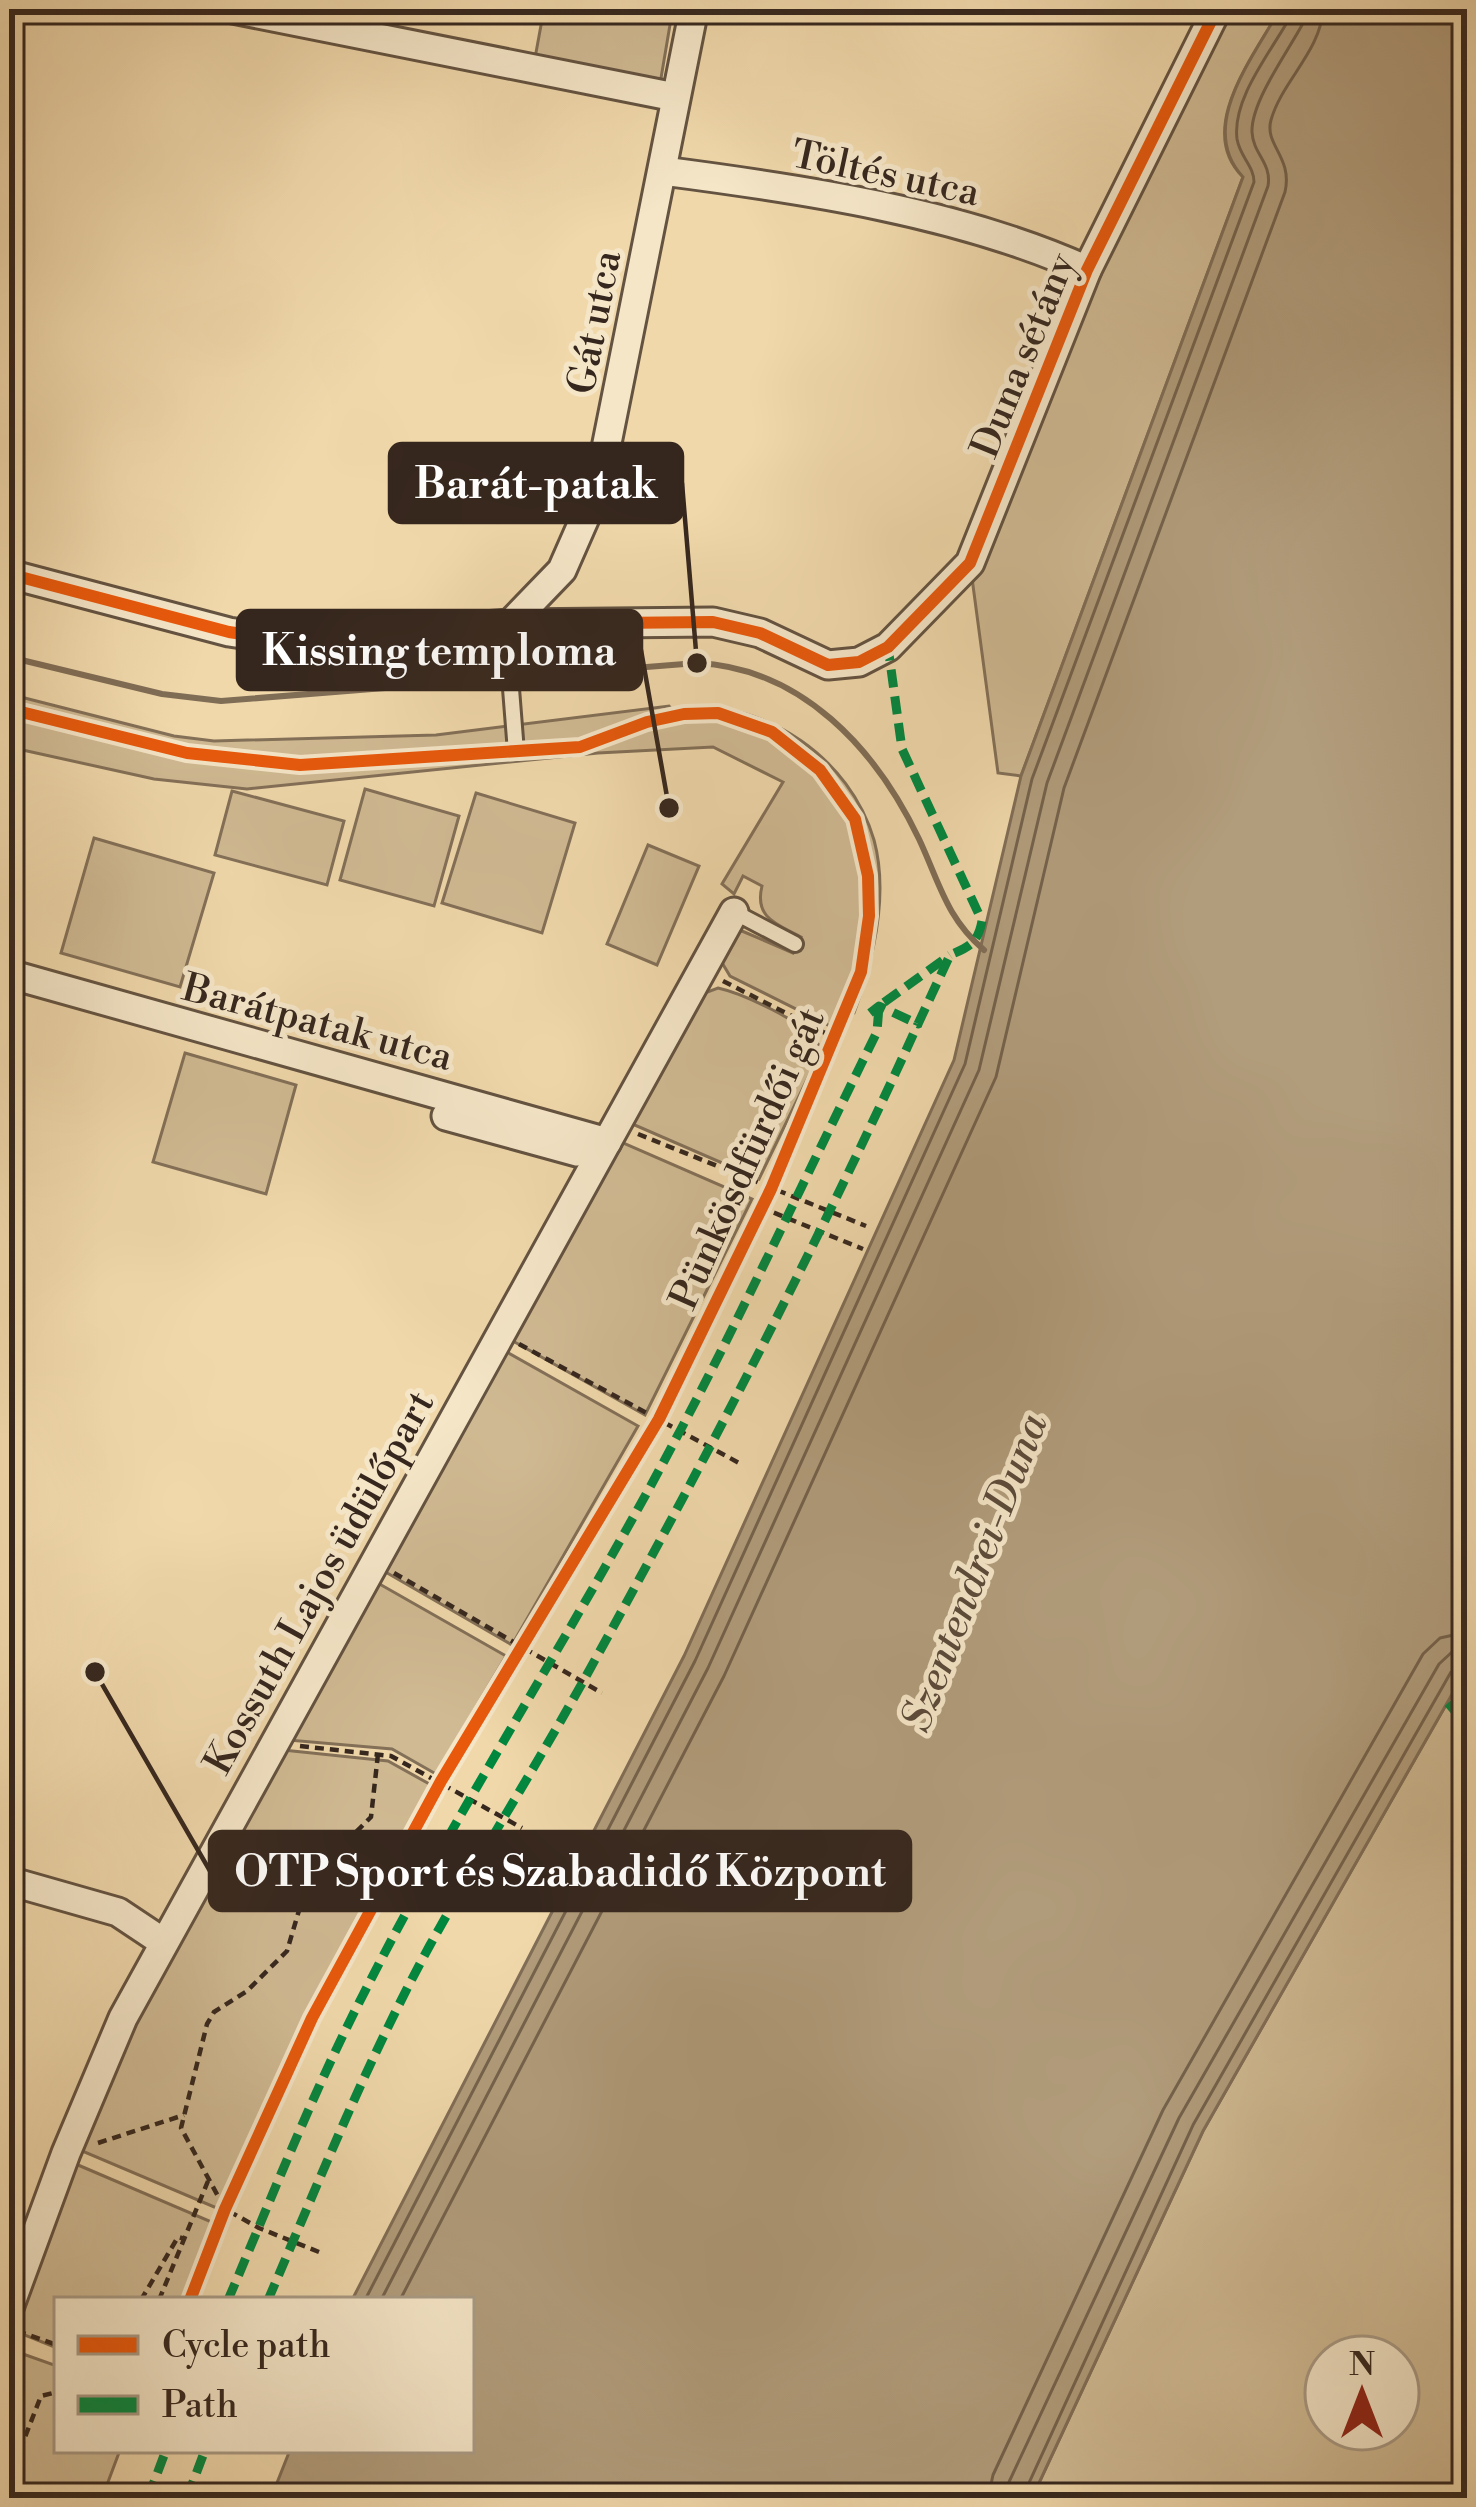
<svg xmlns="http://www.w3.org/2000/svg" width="1476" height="2507" font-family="'Libre Bodoni',serif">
	<rect width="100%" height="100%" fill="#f0d8ab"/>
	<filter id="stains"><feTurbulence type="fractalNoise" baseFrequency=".00167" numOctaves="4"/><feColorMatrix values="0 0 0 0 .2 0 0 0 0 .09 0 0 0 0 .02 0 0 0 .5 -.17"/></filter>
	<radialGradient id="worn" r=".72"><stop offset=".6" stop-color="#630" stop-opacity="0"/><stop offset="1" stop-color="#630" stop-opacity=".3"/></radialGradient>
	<g fill="#d0ba93" stroke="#837058" stroke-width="3" fill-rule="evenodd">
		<path d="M544,9H652L672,13L660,84L535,58Z"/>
		<path d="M1217,9H1280C1255,55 1194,129 1243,177L1021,776L998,773L970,563Z"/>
		<path d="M9,694L174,736L214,741L436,735L669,706L673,711L684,709V706C767,702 850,758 874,840C889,895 873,961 854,1013L848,1014C889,915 888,814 797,744C769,723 741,710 705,709C658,707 620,737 575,743C501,754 423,757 348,760C231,764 122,734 9,706Z"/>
		<path d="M9,713C108,738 209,770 312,769C363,769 415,763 466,759C505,756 546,757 584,750C626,743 660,716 705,718C747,719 781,738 809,767C864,823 876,893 856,968C850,988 840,1008 834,1028L730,976L721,961L726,939L742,931L793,953L801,937C777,924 754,918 762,886L743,876L734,894L722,884L783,782L713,747L598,753L247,789L154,779L9,747Z"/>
		<path d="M365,789L459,816L434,906L340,880Z"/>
		<path d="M232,791L344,821L327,885L215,855Z"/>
		<path d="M476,793L575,823L542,933L442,903Z"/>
		<path d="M94,838L214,873L180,987L61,953Z"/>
		<path d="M648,845L699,866L657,965L607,944Z"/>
		<path d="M718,988C741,993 808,1023 818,1044L816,1061L759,1179L630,1123L702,994Z"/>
		<path d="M185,1053L296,1085L266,1194L153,1162Z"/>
		<path d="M619,1141L752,1199L645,1415L511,1340Z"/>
		<path d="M505,1351L638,1426L512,1645L382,1570Z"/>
		<path d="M376,1582L506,1656L436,1774L392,1749L288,1740Z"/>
		<path d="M1467,1668V2498H1032L1203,2131ZM1326,2357H1398V2429H1326Z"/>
		<path d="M283,1750L388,1761L433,1786L300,2028L219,2209L75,2148L127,2032Z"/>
		<path d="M71,2162L214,2223L181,2300H57V2348L12,2330Z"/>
		<path d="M9,2349L57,2366V2450H120L102,2498H9Z"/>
	</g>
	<path fill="#b19c7b" stroke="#806d56" stroke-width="3" d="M1280,9H1467V1668L1203,2131L1032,2498H271L290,2450H471V2300H352L684,1656L954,1060L1021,776L1243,177C1196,127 1254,57 1280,9Z"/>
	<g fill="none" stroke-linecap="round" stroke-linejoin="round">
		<g stroke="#74624c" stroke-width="3">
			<path d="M365,2300L695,1661L965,1064L1032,779L1254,182C1254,166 1240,157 1237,139C1232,99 1270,53 1289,19L1290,9"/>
			<path d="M381,2300L708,1668L979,1070L1047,783L1268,186C1272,163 1253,154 1252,132C1251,102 1287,53 1302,25L1305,9"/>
			<path d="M400,2300L724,1676L996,1077L1064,788L1285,192C1293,157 1264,145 1271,120C1282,81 1321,51 1323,9"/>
			<path d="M988,2498L993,2475L1163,2110L1423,1654L1440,1638L1467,1632"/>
			<path d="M1007,2498L1009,2482L1179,2118L1439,1664L1452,1652L1467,1650"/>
			<path d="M1022,2498L1193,2125L1451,1672L1467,1665"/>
		</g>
		<path stroke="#806d56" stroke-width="6" d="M9,657L162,694L221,701L697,663C802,668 876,749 919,839C940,884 946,917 984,950"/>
		<g stroke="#645341" stroke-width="20">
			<g id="lane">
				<path d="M510,624L507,638L516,752"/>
				<path d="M734,912L795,944"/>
			</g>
		</g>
		<g stroke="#645341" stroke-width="33">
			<g id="street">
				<path d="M233,9L675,97"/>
				<path d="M663,171C802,189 959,212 1087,270"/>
				<path d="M9,574L229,632L268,638H329L510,624L713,622L760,633L828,665L859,662L888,647L970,563L1087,270L1217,9"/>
				<path d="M510,624L562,570L598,488L694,9"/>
				<path d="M9,974L607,1142"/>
				<path d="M446,1116L577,1152"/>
				<path d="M9,1881L118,1912L163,1942"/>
				<path d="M9,2308L66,2153L123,2018L734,912"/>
			</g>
		</g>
		<g stroke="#36271e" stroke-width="4.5" stroke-dasharray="9 6" stroke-linecap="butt">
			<path d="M723,981L833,1037"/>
			<path d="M638,1134L866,1226"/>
			<path d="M760,1207L863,1249"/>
			<path d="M519,1344L741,1464"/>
			<path d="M394,1573L602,1693"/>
			<path d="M300,1746L391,1756L522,1828"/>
			<path d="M98,2143L184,2115"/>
			<path d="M319,2252L259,2228L225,2209L181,2128L207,2024L214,2012L247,1991L287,1951L308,1880L371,1817L378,1754"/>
			<path d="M141,2300L178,2237L185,2239"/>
			<path d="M159,2300L208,2181"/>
			<path d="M17,2331L57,2345"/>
			<path d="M9,2478L41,2396L57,2392"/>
		</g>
		<use href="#lane" stroke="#f5e6c8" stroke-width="14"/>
		<use href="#street" stroke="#f5e6c8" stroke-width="27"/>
		<g stroke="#00873e" stroke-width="9" stroke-dasharray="18 9" stroke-linecap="butt">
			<path d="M870,1013L879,1006L918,1024L950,955C969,947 978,943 982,921L902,749L888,647"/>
			<path d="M1448,1703L1467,1725"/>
			<path d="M228,2300C272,2197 313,2092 364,1993C461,1801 580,1622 680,1431C749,1300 811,1165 877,1032L879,1006L950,955"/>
			<path d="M268,2300C319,2181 368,2059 430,1945C480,1855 535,1768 585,1678C704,1463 816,1248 918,1024"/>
			<path d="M148,2498L166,2450"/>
			<path d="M187,2498L205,2450"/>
		</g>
		<g stroke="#f5e6c8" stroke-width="20">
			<g id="cycleway">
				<path d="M9,574L229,632L268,638H329L510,624L713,622L760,633L828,665L859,662L888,647L970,563L1087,270L1217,9"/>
				<path d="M9,709L187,753L300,765L580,747L647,722L684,714L718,713L772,732L820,770L855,819L868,876L869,916L861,972L771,1189L659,1419L441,1781L312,2018L225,2209L190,2300"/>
			</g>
		</g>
		<use href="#cycleway" stroke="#e8590c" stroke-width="12"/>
	</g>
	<g text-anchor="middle" stroke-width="10" stroke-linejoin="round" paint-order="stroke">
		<g font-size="39" fill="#36271e" stroke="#f5e6c8">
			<text transform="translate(886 172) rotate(12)" y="14">Töltés utca</text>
			<text transform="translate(593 322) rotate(-79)" y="14">Gát utca</text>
			<text transform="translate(1022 355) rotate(-68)" y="14">Duna sétány</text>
			<text transform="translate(318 1021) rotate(15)" y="14">Barátpatak utca</text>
			<text transform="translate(746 1158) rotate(-66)" y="14">Pünkösdfürdői gát</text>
			<text transform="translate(318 1582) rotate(-61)" y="14">Kossuth Lajos üdülőpart</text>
		</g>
		<g font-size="42" font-style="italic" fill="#5b4a3a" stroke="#f5e6c8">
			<text transform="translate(973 1572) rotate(-69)" y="15">Szentendrei-Duna</text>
		</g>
	</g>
	<path fill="none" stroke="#36271e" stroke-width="4.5" d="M697 663L682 483M669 808L641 650M95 1672L210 1871"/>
	<g fill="#36271e" stroke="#f5e6c8" stroke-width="4.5">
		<circle cx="697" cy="663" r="12"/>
		<circle cx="669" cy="808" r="12"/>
		<circle cx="95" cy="1672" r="12"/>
	</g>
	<g fill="#36271e" stroke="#36271e" stroke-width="4.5">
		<rect x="390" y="444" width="292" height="78" rx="12"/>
		<rect x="238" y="611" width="403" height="78" rx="12"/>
		<rect x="210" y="1832" width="700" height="78" rx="12"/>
	</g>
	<g font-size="42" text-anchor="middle" font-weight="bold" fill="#fff">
		<text x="536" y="498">Barát-patak</text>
		<text x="439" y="665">Kissing temploma</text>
		<text x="560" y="1886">OTP Sport és Szabadidő Központ</text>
	</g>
	<rect width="1476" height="2507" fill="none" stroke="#f0d8ab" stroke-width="48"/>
	<rect x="12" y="12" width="1452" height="2483" fill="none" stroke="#36271e" stroke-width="6"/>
	<rect x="24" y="24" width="1428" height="2459" fill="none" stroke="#36271e" stroke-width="3"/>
	<rect x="54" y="2297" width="420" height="156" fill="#f5e6c8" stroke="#a99a84" stroke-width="3"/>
	<rect x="78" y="2336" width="60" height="18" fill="#e8590c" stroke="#a99a84" stroke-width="3"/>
	<text x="162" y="2357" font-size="36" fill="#36271e">Cycle path</text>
	<rect x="78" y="2396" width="60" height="18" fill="#00873e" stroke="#a99a84" stroke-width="3"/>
	<text x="162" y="2417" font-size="36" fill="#36271e">Path</text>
	<g transform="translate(1362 2393)"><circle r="57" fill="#f5e6c8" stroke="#a99a84" stroke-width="3"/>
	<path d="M0-9L21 45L0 30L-21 45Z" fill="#8f2418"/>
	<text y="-18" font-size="33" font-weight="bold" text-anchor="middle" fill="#36271e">N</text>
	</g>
	<rect width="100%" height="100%" filter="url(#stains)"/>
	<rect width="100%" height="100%" fill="url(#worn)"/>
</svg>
